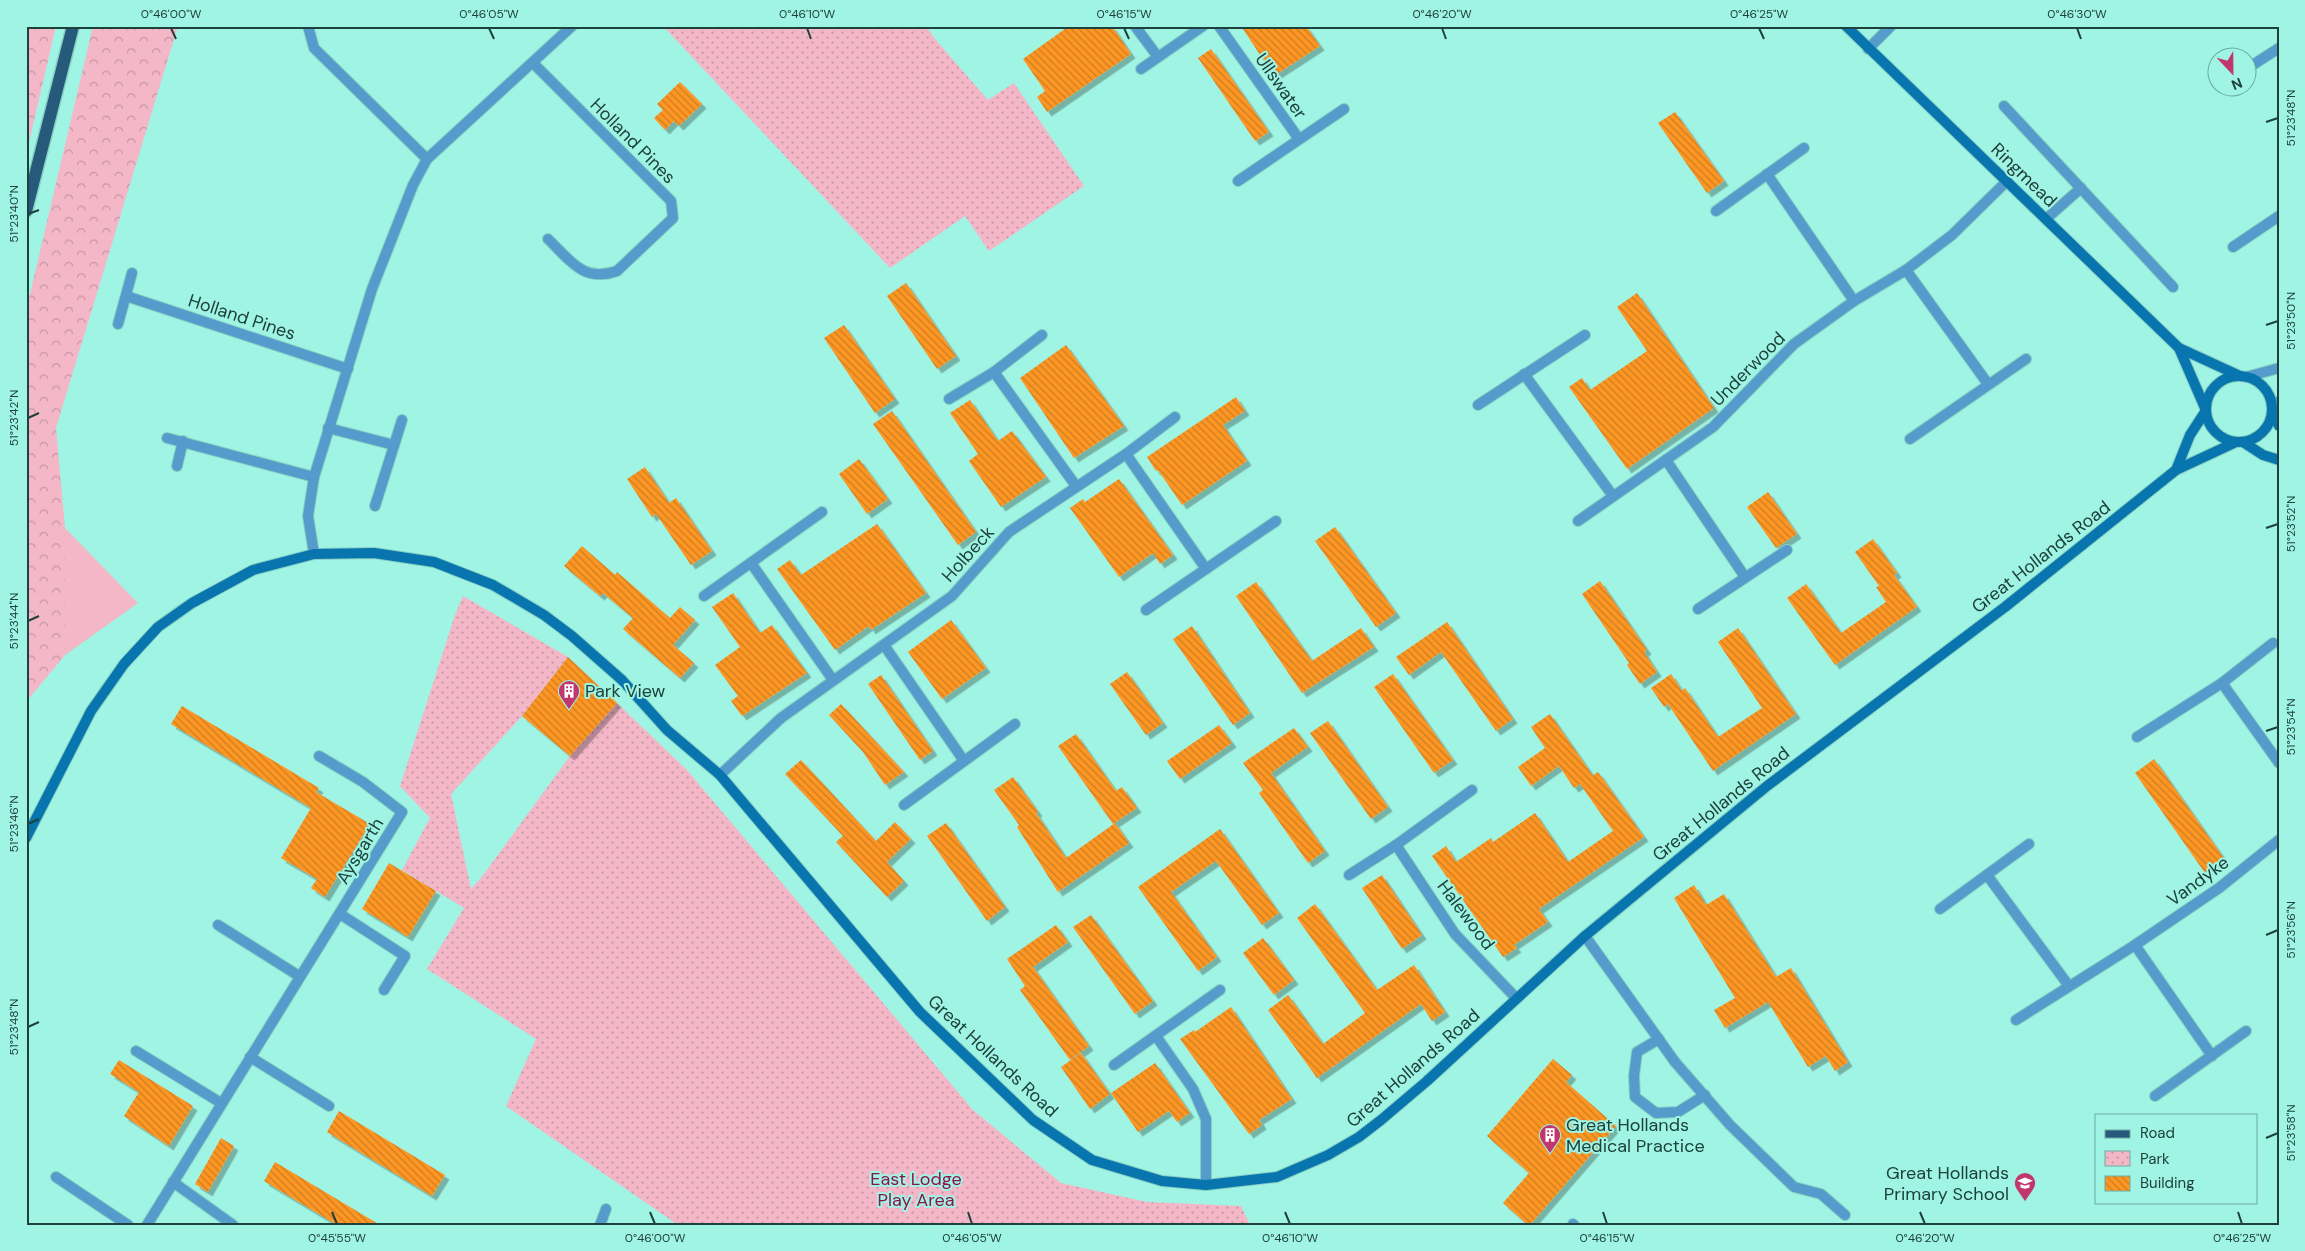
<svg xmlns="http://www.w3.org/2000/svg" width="2305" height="1251" font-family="'DM Sans',sans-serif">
	<defs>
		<pattern id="forest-crowns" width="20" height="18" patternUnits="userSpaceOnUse" patternTransform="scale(1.25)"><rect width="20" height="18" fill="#f4b7c8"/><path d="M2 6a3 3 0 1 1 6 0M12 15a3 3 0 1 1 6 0" fill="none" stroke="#c596a4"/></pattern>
		<pattern id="park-dots" width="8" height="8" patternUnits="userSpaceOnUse" patternTransform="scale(1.25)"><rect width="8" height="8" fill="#f4b7c8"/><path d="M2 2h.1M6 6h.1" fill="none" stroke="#c596a4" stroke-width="1.8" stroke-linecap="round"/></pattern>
		<pattern id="building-back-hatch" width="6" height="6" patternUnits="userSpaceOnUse" patternTransform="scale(1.25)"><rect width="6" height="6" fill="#fd9623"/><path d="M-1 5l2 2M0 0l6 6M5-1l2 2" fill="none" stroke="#cc7c20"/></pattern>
		<filter id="shadow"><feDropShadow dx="4.5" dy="4.5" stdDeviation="0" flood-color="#0004"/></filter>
	</defs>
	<rect width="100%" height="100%" fill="#a0f4e4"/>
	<path fill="#f4b7c8" d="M65,528L138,603L65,655Z"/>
	<g fill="url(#forest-crowns)">
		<path d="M26,26H56L26,155Z"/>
		<path d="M93,26H178L56,428L65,528V655L26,702V311Z"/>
	</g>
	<g fill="url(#park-dots)">
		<path d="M663,26H926L935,39L988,100L1014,83L1084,186L989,251L965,216L890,268Z"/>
		<path d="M463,596L568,657L522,716L451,794L471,889L481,878L570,756L617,703L687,770L973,1110L1061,1183L1147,1202L1241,1206L1250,1225H678L506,1106L536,1039L427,969L464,908L402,870L430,818L400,786L455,615Z"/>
	</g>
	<g fill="url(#building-back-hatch)" filter="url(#shadow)">
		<path d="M1069,26H1112L1131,54L1047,112L1037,97L1045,91L1023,59Z"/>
		<path d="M1241,26H1306L1320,46L1274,76Z"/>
		<path d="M1211,49L1269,132L1255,141L1198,58Z"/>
		<path d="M680,82L702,104L679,126L674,121L665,130L654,118L663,110L657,104Z"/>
		<path d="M1675,112L1724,181L1707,193L1658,123Z"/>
		<path d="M906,283L956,356L937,369L887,296Z"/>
		<path d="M1637,293L1714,408L1627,469L1569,387L1582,378L1590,390L1647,351L1617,307Z"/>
		<path d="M844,325L895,399L875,413L824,338Z"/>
		<path d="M1066,345L1124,426L1074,458L1020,378Z"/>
		<path d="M1236,397L1245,411L1223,425L1247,461L1182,505L1158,470L1156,471L1147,457Z"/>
		<path d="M970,400L998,441L1012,431L1046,477L1001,507L969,461L978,454L950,413Z"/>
		<path d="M892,411L976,532L958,545L873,424Z"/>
		<path d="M859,459L888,499L867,514L839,474Z"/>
		<path d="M645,467L669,503L676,498L712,551L691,565L656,514L652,517L627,479Z"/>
		<path d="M1119,479L1173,555L1160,564L1153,553L1119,577L1070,508L1083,499L1085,502Z"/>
		<path d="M1768,492L1797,534L1776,548L1747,507Z"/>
		<path d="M877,524L926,593L871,630L869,626L835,650L777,569L790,560L801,575Z"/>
		<path d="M1335,527L1396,613L1376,627L1315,541Z"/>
		<path d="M1873,539L1897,573L1894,575L1917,607L1835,665L1787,598L1806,584L1841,633L1886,602L1876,587L1879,586L1855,552Z"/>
		<path d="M582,546L615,575L617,572L670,618L680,607L695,620L673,645L694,663L680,678L623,629L633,618L603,593L600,596L564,566Z"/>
		<path d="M1600,581L1647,650L1644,652L1657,672L1640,684L1627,665L1629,663L1582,594Z"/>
		<path d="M1256,582L1312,661L1361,628L1374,647L1302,693L1236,596Z"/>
		<path d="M733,593L760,633L772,625L807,673L742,716L731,701L738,696L715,665L740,647L712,607Z"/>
		<path d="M951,620L986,668L942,699L908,652Z"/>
		<path d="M1447,622L1513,719L1496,731L1441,652L1409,675L1396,657Z"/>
		<path d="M1192,626L1250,713L1233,725L1173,639Z"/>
		<path d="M1738,628L1796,714L1713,771L1668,704L1664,707L1651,688L1671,674L1682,691L1685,688L1718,737L1762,708L1718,642Z"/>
		<path d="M568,657L617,703L570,756L522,716Z"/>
		<path d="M1127,672L1163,723L1146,735L1110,684Z"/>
		<path d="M1393,674L1453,760L1434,773L1374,687Z"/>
		<path d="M881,675L933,751L920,760L868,684Z"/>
		<path d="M841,704L904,772L885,785L863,752L829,715Z"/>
		<path d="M182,706L319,788L316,792L370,824L325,897L311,888L317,879L281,858L311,808L171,724Z"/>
		<path d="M1550,714L1593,776L1574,788L1559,766L1531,786L1518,767L1545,748L1531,727Z"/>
		<path d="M1328,721L1388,807L1371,819L1310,733Z"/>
		<path d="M1219,725L1232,743L1180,779L1167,761Z"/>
		<path d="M1294,728L1308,747L1271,773L1325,851L1308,863L1259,793L1263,790L1243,763Z"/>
		<path d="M1076,734L1116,791L1122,787L1137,808L1113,824L1058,746Z"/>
		<path d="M2154,759L2225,860L2205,873L2135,773Z"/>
		<path d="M801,760L876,841L895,822L911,839L887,862L904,881L887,897L836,842L843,836L785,774Z"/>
		<path d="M1598,772L1644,837L1539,909L1548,922L1514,945L1517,948L1503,957L1432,856L1446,846L1456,862L1491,838L1493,842L1535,813L1568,862L1613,831L1580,784Z"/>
		<path d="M1013,777L1038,812L1036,813L1066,858L1115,823L1129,843L1058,892L1017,827L1019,825L994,790Z"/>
		<path d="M946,823L1005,907L987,921L927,836Z"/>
		<path d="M1220,829L1279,913L1262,925L1216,861L1171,892L1217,957L1198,971L1138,887Z"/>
		<path d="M389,863L436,891L408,937L362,909Z"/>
		<path d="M1382,875L1422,935L1402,949L1362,888Z"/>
		<path d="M1694,885L1706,905L1724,894L1776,977L1791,968L1848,1062L1835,1071L1826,1056L1808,1067L1768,1002L1725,1028L1714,1010L1735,998L1674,898Z"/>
		<path d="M1315,904L1377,990L1414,965L1445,1012L1432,1021L1421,1004L1317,1078L1268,1010L1288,995L1323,1044L1365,1013L1297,918Z"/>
		<path d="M1091,915L1153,1001L1135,1014L1073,927Z"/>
		<path d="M1056,925L1068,942L1033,967L1089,1046L1070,1060L1020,990L1025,986L1007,959Z"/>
		<path d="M1263,938L1294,980L1274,995L1243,953Z"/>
		<path d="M1231,1007L1292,1099L1259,1120L1262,1125L1249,1134L1180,1039L1194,1030L1195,1032Z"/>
		<path d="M1081,1053L1110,1094L1090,1109L1061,1067Z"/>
		<path d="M1553,1059L1572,1075L1566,1082L1616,1126L1530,1225H1528L1503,1203L1529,1173L1487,1136Z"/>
		<path d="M119,1060L193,1106L169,1146L124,1116L139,1092L110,1074Z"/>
		<path d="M1155,1063L1190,1113L1177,1122L1169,1111L1138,1132L1111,1093Z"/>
		<path d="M339,1111L445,1175L432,1196L327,1132Z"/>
		<path d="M221,1138L234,1146L208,1192L195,1184Z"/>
		<path d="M275,1162L380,1225H337L264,1181Z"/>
	</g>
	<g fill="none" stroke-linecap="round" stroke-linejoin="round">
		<g stroke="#86d0c2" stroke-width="12">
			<g id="street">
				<path d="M308,26L314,48L427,159"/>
				<path d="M1135,26L1158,57"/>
				<path d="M1219,26L1299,139"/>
				<path d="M1868,49L1891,26"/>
				<path d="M533,63L671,201L673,218L617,271C583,283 570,260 548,239"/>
				<path d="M2248,68L2279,48"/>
				<path d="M1141,69L1203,26"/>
				<path d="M2004,106L2173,287"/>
				<path d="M1767,174L1854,301"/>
				<path d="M1238,181L1344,109"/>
				<path d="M1716,211L1804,148"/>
				<path d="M2046,219L2081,188"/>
				<path d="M2233,247L2279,216"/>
				<path d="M1906,270L1988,384"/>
				<path d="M126,296L348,369"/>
				<path d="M118,324L132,273"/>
				<path d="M994,372L1076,486"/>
				<path d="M1524,374L1613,496"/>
				<path d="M2246,377L2279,368"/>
				<path d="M949,399L994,372L1042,335"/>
				<path d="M1478,405L1585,335"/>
				<path d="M2272,410L2279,401"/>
				<path d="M328,428L394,445"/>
				<path d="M167,438L314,477"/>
				<path d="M1910,439L2026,359"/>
				<path d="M1126,454L1206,569"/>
				<path d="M1666,460L1745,577"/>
				<path d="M177,466L183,441"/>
				<path d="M375,506L402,420"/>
				<path d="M1578,521L1713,427L1794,344L1854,301L1906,270L1952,235L2007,181"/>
				<path d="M314,554L308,516L314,477L372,289L413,185L427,159L572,26"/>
				<path d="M751,563L833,680"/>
				<path d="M704,596L822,512"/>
				<path d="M1698,609L1787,550"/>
				<path d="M1146,610L1276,521"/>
				<path d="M884,645L964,761"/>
				<path d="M2222,683L2279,763"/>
				<path d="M2137,737L2222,683L2273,643"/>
				<path d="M720,775L781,718L952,596L1009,532L1126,454L1175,417"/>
				<path d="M904,805L1015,724"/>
				<path d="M1396,845L1455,934L1516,998"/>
				<path d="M1349,875L1396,845L1472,790"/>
				<path d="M1987,875L2069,986"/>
				<path d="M1940,909L2029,844"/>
				<path d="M340,914L405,956L384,990"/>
				<path d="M218,925L299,976"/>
				<path d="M1585,936L1675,1062L1730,1125L1794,1187L1821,1194L1845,1215"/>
				<path d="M2135,945L2212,1056"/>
				<path d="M2016,1020L2135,945L2219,888L2279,840"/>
				<path d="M1156,1036L1193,1089L1206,1119V1185"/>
				<path d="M1659,1039L1637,1052L1634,1076L1635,1097L1656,1113L1678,1112L1705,1095"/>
				<path d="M136,1051L221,1103"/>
				<path d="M250,1057L329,1106"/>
				<path d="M1114,1065L1220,990"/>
				<path d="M2155,1096L2246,1031"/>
				<path d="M56,1177L128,1225"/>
				<path d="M173,1182L233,1225"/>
				<path d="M1573,1224L1574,1225"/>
				<path d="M147,1225L402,812L363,782L319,756"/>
				<path d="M600,1225L606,1209"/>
			</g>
		</g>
		<g stroke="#86d0c2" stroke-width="12">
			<g id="secondary">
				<path d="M1846,26L2179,348L2240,376"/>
				<path d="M2179,348L2205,408"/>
				<circle cx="2239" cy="409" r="33"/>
				<path d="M2272,413L2279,426"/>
				<path d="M2243,442L2263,455L2279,460"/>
				<path d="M2176,470L2190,435L2205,412"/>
				<path d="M26,838L91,711L124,664L158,627L192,603L253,570L314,554L374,553L434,562L493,585L544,615L572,636L622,680L667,730L720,775L920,1012L1033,1120L1092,1160L1162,1181L1206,1185L1277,1177L1328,1155L1359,1137L1381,1120L1427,1081L1585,936L1767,786L2005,607L2176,470L2234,443"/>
			</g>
		</g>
		<g stroke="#86d0c2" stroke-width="15">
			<path id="primary" d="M26,211L73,26"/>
		</g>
		<use href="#street" stroke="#559bcc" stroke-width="10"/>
		<use href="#secondary" stroke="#0875af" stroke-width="10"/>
		<use href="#primary" stroke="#27597b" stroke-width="12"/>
	</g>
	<path fill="none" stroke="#1d413b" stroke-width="2" d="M171,28L176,39M489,28L494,39M807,28L811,39M1124,28L1129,39M1442,28L1446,39M1759,28L1764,39M2077,28L2081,39M2266,122L2278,118M28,214L39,210M2266,325L2278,321M28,418L39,413M2266,528L2278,524M28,621L39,616M2266,731L2278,727M28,824L39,819M2266,935L2278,930M28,1027L39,1022M2266,1138L2278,1133M332,1212L337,1224M650,1212L655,1224M968,1212L972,1224M1285,1212L1290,1224M1603,1212L1607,1224M1920,1212L1925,1224M2238,1212L2242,1224"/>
	<defs>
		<g id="building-pin" transform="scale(1.125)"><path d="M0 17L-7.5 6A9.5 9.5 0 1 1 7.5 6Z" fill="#c1366c" stroke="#a0f4e4"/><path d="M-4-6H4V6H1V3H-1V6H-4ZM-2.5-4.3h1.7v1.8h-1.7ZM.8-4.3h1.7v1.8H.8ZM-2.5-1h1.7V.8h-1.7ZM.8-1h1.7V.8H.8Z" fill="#fff"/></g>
		<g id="school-pin" transform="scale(1.125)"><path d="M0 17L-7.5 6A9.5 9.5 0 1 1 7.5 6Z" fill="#c1366c" stroke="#a0f4e4"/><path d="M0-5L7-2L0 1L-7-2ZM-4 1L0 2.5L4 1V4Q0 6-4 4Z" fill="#fff"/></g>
	</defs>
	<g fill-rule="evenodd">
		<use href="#building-pin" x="569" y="691"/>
		<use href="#building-pin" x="1550" y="1135"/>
		<use href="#school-pin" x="2025" y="1183"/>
	</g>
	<g text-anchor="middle" stroke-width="4" stroke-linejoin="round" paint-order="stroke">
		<g font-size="18" fill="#1d413b" stroke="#a0f4e4">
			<text transform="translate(1281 86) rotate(55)" y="6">Ullswater</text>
			<text transform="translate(633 141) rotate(45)" y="6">Holland Pines</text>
			<text transform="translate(2024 175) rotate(44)" y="6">Ringmead</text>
			<text transform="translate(242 317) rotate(18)" y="6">Holland Pines</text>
			<text transform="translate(1748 369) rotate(-45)" y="6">Underwood</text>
			<text transform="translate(968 554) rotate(-48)" y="6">Holbeck</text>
			<text transform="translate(2041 557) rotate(-38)" y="6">Great Hollands Road</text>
			<text transform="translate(1721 804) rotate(-39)" y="6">Great Hollands Road</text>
			<text transform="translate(360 851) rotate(-59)" y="6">Aysgarth</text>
			<text transform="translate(2198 881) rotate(-36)" y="6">Vandyke</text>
			<text transform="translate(1466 915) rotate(53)" y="6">Halewood</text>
			<text transform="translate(993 1056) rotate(43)" y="6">Great Hollands Road</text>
			<text transform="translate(1413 1068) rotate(-41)" y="6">Great Hollands Road</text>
		</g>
		<g font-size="18" fill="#1d413b" stroke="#a0f4e4" text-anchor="start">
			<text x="585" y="697">Park View</text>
			<text x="1566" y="1131">Great Hollands<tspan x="1566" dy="21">Medical Practice</tspan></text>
			<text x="2009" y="1179" text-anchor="end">Great Hollands<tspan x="2009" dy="21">Primary School</tspan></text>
		</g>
		<g font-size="18" fill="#8d1449" stroke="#a0f4e4">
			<text x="916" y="1185">East Lodge<tspan x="916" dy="21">Play Area</tspan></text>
		</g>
	</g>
	<rect width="2305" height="1251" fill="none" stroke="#a0f4e4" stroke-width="55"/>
	<rect x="2095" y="1114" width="162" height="90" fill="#a0f4e4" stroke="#6caca0"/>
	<rect x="2105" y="1130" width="25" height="8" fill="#27597b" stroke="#6caca0"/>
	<text x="2140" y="1138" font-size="15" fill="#1d413b">Road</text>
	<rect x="2105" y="1151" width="25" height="15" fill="url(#park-dots)" stroke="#6caca0"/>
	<text x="2140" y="1164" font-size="15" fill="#1d413b">Park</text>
	<rect x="2105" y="1176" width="25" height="15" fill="url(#building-back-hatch)" stroke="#6caca0"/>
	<text x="2140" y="1188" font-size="15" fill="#1d413b">Building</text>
	<g transform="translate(2232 72) rotate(158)"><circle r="24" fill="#a0f4e4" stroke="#6caca0"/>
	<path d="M0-4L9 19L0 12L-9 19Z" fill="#c1366c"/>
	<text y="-8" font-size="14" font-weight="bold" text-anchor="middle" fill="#1d413b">N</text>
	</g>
	<rect x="28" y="28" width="2250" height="1196" fill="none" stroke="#1d413b" stroke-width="2"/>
	<g font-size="12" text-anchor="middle" fill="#1d413b">
		<text x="171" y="18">0°46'00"W</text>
		<text x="489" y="18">0°46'05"W</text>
		<text x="807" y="18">0°46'10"W</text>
		<text x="1124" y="18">0°46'15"W</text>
		<text x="1442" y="18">0°46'20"W</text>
		<text x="1759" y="18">0°46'25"W</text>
		<text x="2077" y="18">0°46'30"W</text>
		<text transform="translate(2291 118) rotate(-90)" y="4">51°23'48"N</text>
		<text transform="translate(14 214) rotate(-90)" y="4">51°23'40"N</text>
		<text transform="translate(2291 321) rotate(-90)" y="4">51°23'50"N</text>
		<text transform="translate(14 418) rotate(-90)" y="4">51°23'42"N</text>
		<text transform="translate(2291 524) rotate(-90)" y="4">51°23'52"N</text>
		<text transform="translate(14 621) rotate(-90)" y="4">51°23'44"N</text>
		<text transform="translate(2291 727) rotate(-90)" y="4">51°23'54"N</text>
		<text transform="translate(14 824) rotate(-90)" y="4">51°23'46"N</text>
		<text transform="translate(2291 930) rotate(-90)" y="4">51°23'56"N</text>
		<text transform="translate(14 1027) rotate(-90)" y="4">51°23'48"N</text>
		<text transform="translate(2291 1133) rotate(-90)" y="4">51°23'58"N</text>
		<text x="337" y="1242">0°45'55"W</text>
		<text x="655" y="1242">0°46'00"W</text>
		<text x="972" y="1242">0°46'05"W</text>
		<text x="1290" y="1242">0°46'10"W</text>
		<text x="1607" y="1242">0°46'15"W</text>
		<text x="1925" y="1242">0°46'20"W</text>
		<text x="2242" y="1242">0°46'25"W</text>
	</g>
</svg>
